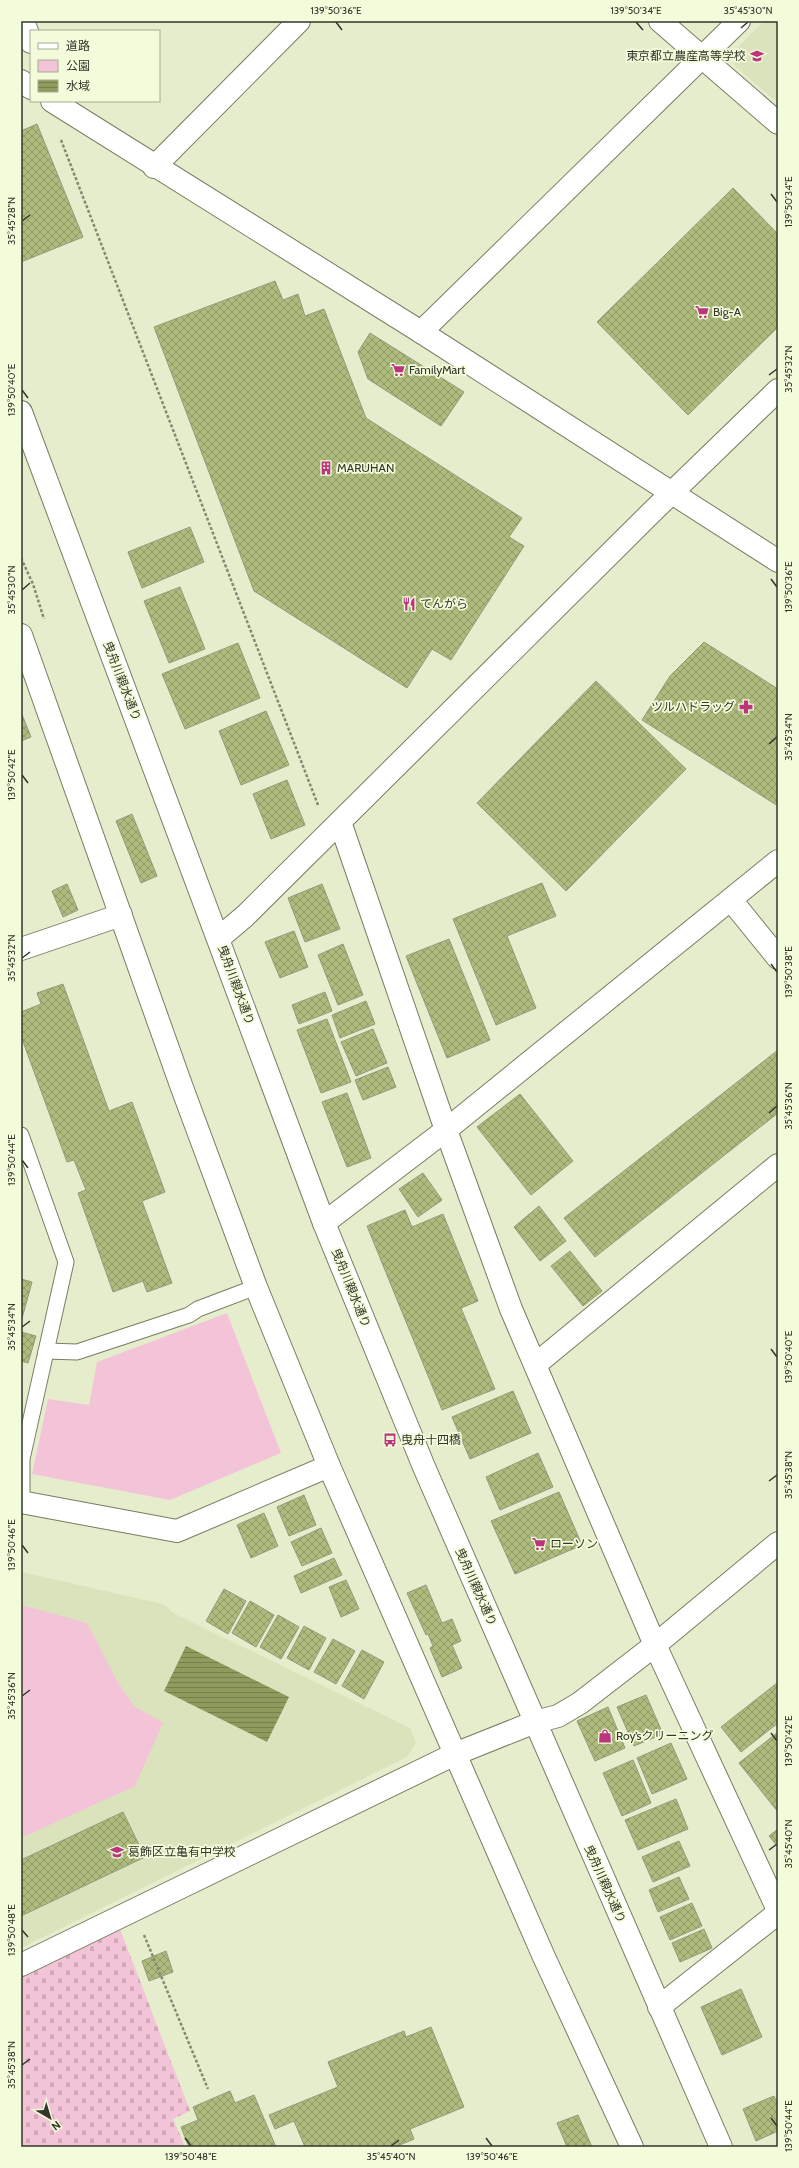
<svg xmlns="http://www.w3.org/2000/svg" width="799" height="2168" font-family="Cabin,'Noto Sans JP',sans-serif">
	<defs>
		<pattern id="cemetery-stones" width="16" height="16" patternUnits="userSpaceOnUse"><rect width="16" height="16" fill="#f3c4d7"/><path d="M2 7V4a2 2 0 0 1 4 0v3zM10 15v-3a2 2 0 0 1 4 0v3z" fill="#d1a9b9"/></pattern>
		<pattern id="water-rules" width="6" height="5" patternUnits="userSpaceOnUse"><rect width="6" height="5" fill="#8d9b5d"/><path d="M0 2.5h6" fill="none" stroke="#747f4d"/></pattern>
		<pattern id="building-cross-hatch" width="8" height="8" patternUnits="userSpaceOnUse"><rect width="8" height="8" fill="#adbc7d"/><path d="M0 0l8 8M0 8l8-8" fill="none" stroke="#8d9a67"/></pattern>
	</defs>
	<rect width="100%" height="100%" fill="#e5edcd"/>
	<g fill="#dae3bc">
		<path d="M764,21H778V103L734,65L737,48Z"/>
		<path d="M21,1572L163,1604L175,1614L410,1728L416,1743L407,1757L21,1948Z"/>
	</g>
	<path fill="url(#cemetery-stones)" d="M120,1929L190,2111L173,2119L185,2147H21V1976Z"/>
	<g fill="#f3c4d7">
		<path d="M227,1313L281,1453L170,1500L32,1474L48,1399L89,1405L97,1362Z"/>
		<path d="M21,1605L87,1623L117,1681L134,1706L163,1723L135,1786L21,1838Z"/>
	</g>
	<path fill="url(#water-rules)" d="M186,1646L289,1697L267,1742L164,1691Z"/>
	<g fill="url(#building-cross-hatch)" stroke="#939a7c">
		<path d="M37,124L83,237L21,262V131Z"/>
		<path d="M733,188L778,234V327L688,415L597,322Z"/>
		<path d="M275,281L283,300L298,294L305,316L324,309L366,418L522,518L509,537L524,546L451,660L432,649L407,688L254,591L154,327Z"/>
		<path d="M370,333L464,392L441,426L368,379L358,352Z"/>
		<path d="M190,527L204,562L142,588L128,552Z"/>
		<path d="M180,587L205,649L169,663L144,601Z"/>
		<path d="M704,642L778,689V806L642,720L670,676Z"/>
		<path d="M238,643L260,698L185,729L162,674Z"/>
		<path d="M596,681L686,769L566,891L477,803Z"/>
		<path d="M266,711L289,765L241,785L219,731Z"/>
		<path d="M21,712L31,737L21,741Z"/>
		<path d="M287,780L305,825L271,839L253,794Z"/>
		<path d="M132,814L157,876L141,883L116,821Z"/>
		<path d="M542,883L556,916L507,936L536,1008L496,1025L453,919Z"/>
		<path d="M67,884L78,910L63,917L52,891Z"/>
		<path d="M322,884L340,929L305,942L288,898Z"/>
		<path d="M294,931L308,967L280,978L265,942Z"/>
		<path d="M449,939L490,1040L447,1058L406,956Z"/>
		<path d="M343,944L363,995L338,1005L318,955Z"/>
		<path d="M63,984L109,1111L132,1102L165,1192L142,1201L172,1283L147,1292L143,1281L113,1292L78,1193L86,1190L74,1160L67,1162L21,1036V1012L41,1004L37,993Z"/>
		<path d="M325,992L332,1011L299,1024L292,1005Z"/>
		<path d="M366,1001L375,1024L340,1038L332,1015Z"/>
		<path d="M327,1019L351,1082L321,1093L297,1030Z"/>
		<path d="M373,1029L387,1063L356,1076L341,1042Z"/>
		<path d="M778,1050V1113L595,1257L564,1218Z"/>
		<path d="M388,1067L396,1087L363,1100L355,1080Z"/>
		<path d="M347,1093L371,1158L347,1167L322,1102Z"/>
		<path d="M520,1094L573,1161L531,1195L477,1127Z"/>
		<path d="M423,1173L442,1200L418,1217L399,1189Z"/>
		<path d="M539,1206L566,1241L540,1261L514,1227Z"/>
		<path d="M405,1210L412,1227L443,1214L478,1301L461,1308L495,1389L442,1410L367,1226Z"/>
		<path d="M570,1251L602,1291L583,1306L551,1266Z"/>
		<path d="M21,1279L32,1282L21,1322Z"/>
		<path d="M21,1332L36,1336L28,1363L21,1361Z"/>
		<path d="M513,1391L531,1433L470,1459L452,1417Z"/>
		<path d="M538,1453L553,1487L500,1510L486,1477Z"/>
		<path d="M559,1492L582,1545L515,1574L491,1521Z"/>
		<path d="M304,1495L316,1525L289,1536L277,1507Z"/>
		<path d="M264,1513L278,1546L251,1558L237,1525Z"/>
		<path d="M321,1528L332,1553L302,1566L291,1542Z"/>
		<path d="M334,1558L342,1575L301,1593L294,1576Z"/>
		<path d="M346,1580L359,1609L341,1617L329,1587Z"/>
		<path d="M426,1585L442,1623L452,1619L461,1641L452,1645L462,1668L442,1677L430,1648L433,1646L428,1634L426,1635L407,1593Z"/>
		<path d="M224,1589L246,1601L228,1634L206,1621Z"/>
		<path d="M250,1601L274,1615L256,1647L232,1633Z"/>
		<path d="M278,1615L299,1627L281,1659L260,1647Z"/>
		<path d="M304,1626L326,1638L309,1670L287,1658Z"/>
		<path d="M333,1639L355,1651L336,1684L314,1672Z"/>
		<path d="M362,1650L384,1662L364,1699L342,1686Z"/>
		<path d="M777,1683L778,1723L741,1752L721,1727Z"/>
		<path d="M646,1695L663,1734L634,1746L617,1707Z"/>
		<path d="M608,1707L625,1748L595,1761L577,1721Z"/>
		<path d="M778,1732V1812L739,1763Z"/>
		<path d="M671,1743L687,1779L652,1794L637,1758Z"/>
		<path d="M633,1760L651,1803L622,1816L603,1773Z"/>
		<path d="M676,1799L688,1829L638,1850L625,1820Z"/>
		<path d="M123,1812L145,1857L21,1916V1860Z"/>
		<path d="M778,1829V1847L769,1836Z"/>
		<path d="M679,1841L690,1866L653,1882L642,1857Z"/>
		<path d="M679,1877L689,1899L658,1912L649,1890Z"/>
		<path d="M692,1903L702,1926L670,1940L660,1917Z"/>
		<path d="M704,1929L712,1948L680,1962L672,1943Z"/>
		<path d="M166,1951L173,1972L149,1981L142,1961Z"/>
		<path d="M741,1989L762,2037L722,2055L701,2007Z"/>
		<path d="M431,2027L464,2107L410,2129L414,2139L395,2147H305L294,2121L275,2129L269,2115L338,2087L328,2062L404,2031L406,2037Z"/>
		<path d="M230,2091L235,2103L254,2095L276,2147H189L181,2127L198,2120L193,2107Z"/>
		<path d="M774,2096L778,2105V2131L756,2141L743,2109Z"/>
		<path d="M578,2115L592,2147H567L557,2123Z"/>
	</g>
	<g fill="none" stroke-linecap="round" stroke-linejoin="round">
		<g stroke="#777e61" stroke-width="17">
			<g id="lane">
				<path d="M21,1135L66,1262L22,1459V1503"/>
				<path d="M46,1351L77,1352L189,1315L198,1309L256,1287"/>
			</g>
		</g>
		<g stroke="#777e61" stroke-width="24">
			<g id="street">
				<path d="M23,21L31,42"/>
				<path d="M660,21L778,123"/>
				<path d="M154,167L299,21"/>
				<path d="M421,332L739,21"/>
				<path d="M21,635L181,1085L256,1287L329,1466L544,1957L632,2147"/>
				<path d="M340,822L446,1130L511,1309L655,1645L778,1910"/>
				<path d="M731,900L778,958"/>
				<path d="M219,938L245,916L656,508L778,390"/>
				<path d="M21,949L121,915"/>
				<path d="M324,1223L446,1130L778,861"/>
				<path d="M536,1364L778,1165"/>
				<path d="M21,1502L177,1531L329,1466"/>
				<path d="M21,1965L455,1754L535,1722L558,1716L580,1703L655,1645L778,1543"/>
				<path d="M659,2007L778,1913"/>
			</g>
		</g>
		<g stroke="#777e61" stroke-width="24">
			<g id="secondary">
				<path d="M21,81L31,88"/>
				<path d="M52,101L421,332L778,561"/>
				<path d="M21,412L324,1223L424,1467L721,2147"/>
			</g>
		</g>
		<g stroke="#848974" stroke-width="2.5" stroke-dasharray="3 2" stroke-linecap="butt">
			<path d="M61,140L318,805"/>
			<path d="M21,558L33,584L44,619"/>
			<path d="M144,1935L208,2089"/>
		</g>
		<use href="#lane" stroke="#fff" stroke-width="15"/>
		<use href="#street" stroke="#fff" stroke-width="22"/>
		<use href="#secondary" stroke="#fff" stroke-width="22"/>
	</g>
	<path fill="none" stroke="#33362a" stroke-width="1.5" d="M336,22L342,30M636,22L643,30M741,28L748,22M771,194L777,202M22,221L30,215M769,375L777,369M22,390L28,398M771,579L777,587M22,590L30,583M769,744L777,737M22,775L28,783M22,958L30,952M771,964L777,972M769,1113L777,1106M22,1160L28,1168M22,1327L30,1321M771,1349L777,1357M769,1481L777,1475M22,1545L28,1553M22,1696L30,1690M771,1733L777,1741M769,1850L777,1844M22,1930L28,1937M22,2065L30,2059M771,2118L777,2126M185,2138L191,2146M486,2138L492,2146M391,2146L399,2140"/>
	<defs>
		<g id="school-bare" transform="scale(1.08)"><path d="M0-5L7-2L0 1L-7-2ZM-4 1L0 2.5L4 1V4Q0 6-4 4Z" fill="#ba357b" stroke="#f2fbda" stroke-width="2.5" paint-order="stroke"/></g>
		<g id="supermarket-bare" transform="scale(1.08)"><path d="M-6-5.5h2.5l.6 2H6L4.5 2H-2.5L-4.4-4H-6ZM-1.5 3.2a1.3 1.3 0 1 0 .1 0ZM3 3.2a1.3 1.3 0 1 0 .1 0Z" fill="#ba357b" stroke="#f2fbda" stroke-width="2.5" paint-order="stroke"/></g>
		<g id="building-bare" transform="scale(1.08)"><path d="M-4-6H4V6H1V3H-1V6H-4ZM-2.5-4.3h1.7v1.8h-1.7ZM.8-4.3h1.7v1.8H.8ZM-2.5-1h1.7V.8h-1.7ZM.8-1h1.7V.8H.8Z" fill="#ba357b" stroke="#f2fbda" stroke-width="2.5" paint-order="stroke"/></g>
		<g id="restaurant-bare" transform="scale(1.08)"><path d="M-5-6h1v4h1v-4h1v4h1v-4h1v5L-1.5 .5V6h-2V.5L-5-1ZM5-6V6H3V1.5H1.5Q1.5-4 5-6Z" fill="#ba357b" stroke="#f2fbda" stroke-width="2.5" paint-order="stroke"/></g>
		<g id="pharmacy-bare" transform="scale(1.08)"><path d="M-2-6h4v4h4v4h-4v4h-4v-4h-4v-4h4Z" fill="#ba357b" stroke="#f2fbda" stroke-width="2.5" paint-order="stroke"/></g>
		<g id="bus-bare" transform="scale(1.08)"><path d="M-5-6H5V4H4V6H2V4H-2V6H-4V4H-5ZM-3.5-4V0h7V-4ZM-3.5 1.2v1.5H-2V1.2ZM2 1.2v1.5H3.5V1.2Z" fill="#ba357b" stroke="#f2fbda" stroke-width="2.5" paint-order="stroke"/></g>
		<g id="shop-bare" transform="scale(1.08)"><path d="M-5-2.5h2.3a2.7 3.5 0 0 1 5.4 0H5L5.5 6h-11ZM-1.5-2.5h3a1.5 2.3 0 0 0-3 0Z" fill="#ba357b" stroke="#f2fbda" stroke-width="2.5" paint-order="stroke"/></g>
	</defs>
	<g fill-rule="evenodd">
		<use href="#school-bare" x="757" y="56"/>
		<use href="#supermarket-bare" x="702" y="312"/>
		<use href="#supermarket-bare" x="398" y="370"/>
		<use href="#building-bare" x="326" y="468"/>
		<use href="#restaurant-bare" x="409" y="604"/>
		<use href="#pharmacy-bare" x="746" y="707"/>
		<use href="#bus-bare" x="390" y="1440"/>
		<use href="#supermarket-bare" x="539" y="1544"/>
		<use href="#shop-bare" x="605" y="1736"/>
		<use href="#school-bare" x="117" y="1852"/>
	</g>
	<g text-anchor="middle" stroke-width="3.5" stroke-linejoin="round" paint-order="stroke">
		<g font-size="12" fill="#33362a" stroke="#f2fbda" text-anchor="start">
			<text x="746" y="60" text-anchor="end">東京都立農産高等学校</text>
			<text x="713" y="316">Big-A</text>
			<text x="409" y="374">FamilyMart</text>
			<text x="337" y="472">MARUHAN</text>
			<text x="420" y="608">てんがら</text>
			<text x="735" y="711" text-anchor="end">ツルハドラッグ</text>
			<text x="401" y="1444">曳舟十四橋</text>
			<text x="550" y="1548">ローソン</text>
			<text x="616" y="1740">Roy’sクリーニング</text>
			<text x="128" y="1856">葛飾区立亀有中学校</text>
		</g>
		<g font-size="12" fill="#33362a" stroke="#f2fbda">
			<text transform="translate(122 681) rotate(69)" y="4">曳舟川親水通り</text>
			<text transform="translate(236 985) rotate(70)" y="4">曳舟川親水通り</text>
			<text transform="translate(351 1288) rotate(68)" y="4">曳舟川親水通り</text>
			<text transform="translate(476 1587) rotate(66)" y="4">曳舟川親水通り</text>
			<text transform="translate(605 1884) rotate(66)" y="4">曳舟川親水通り</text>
		</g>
	</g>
	<rect width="799" height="2168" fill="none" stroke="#f2fbda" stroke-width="44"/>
	<rect x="30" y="30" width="130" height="72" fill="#f2fbda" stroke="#a6ac94"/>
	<rect x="38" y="43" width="20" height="6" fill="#ffffff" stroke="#a6ac94"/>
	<text x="66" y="50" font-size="12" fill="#33362a">道路</text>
	<rect x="38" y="60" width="20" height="12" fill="#f3c4d7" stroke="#a6ac94"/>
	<text x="66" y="70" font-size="12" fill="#33362a">公園</text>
	<rect x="38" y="80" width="20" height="12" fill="url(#water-rules)" stroke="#a6ac94"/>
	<text x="66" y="90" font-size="12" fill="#33362a">水域</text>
	<g transform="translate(50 2118) rotate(142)" stroke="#f2fbda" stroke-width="3" paint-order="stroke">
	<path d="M0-3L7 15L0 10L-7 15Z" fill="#33362a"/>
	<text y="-6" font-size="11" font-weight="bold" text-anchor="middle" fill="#33362a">N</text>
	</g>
	<rect x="22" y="22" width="755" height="2124" fill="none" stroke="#33362a" stroke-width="1.5"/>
	<g font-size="10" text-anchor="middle" fill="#33362a">
		<text x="336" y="14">139°50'36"E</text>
		<text x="636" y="14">139°50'34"E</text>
		<text x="748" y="14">35°45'30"N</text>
		<text transform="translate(788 202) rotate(-90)" y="4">139°50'34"E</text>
		<text transform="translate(11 221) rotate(-90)" y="4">35°45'28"N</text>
		<text transform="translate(788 369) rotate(-90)" y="4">35°45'32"N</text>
		<text transform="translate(11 390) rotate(-90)" y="4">139°50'40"E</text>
		<text transform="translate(788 587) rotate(-90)" y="4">139°50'36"E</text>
		<text transform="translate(11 590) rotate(-90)" y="4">35°45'30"N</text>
		<text transform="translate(788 737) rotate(-90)" y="4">35°45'34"N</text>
		<text transform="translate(11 775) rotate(-90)" y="4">139°50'42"E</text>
		<text transform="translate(11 958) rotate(-90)" y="4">35°45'32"N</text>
		<text transform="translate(788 972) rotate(-90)" y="4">139°50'38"E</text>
		<text transform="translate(788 1106) rotate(-90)" y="4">35°45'36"N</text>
		<text transform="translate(11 1160) rotate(-90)" y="4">139°50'44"E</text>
		<text transform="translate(11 1327) rotate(-90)" y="4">35°45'34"N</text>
		<text transform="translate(788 1357) rotate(-90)" y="4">139°50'40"E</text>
		<text transform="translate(788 1475) rotate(-90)" y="4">35°45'38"N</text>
		<text transform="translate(11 1545) rotate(-90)" y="4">139°50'46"E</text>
		<text transform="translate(11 1696) rotate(-90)" y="4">35°45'36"N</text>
		<text transform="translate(788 1741) rotate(-90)" y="4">139°50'42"E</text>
		<text transform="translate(788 1844) rotate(-90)" y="4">35°45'40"N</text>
		<text transform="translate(11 1930) rotate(-90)" y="4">139°50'48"E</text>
		<text transform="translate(11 2065) rotate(-90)" y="4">35°45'38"N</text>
		<text transform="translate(788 2126) rotate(-90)" y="4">139°50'44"E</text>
		<text x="191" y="2160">139°50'48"E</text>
		<text x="391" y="2160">35°45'40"N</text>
		<text x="492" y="2160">139°50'46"E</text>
	</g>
</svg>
